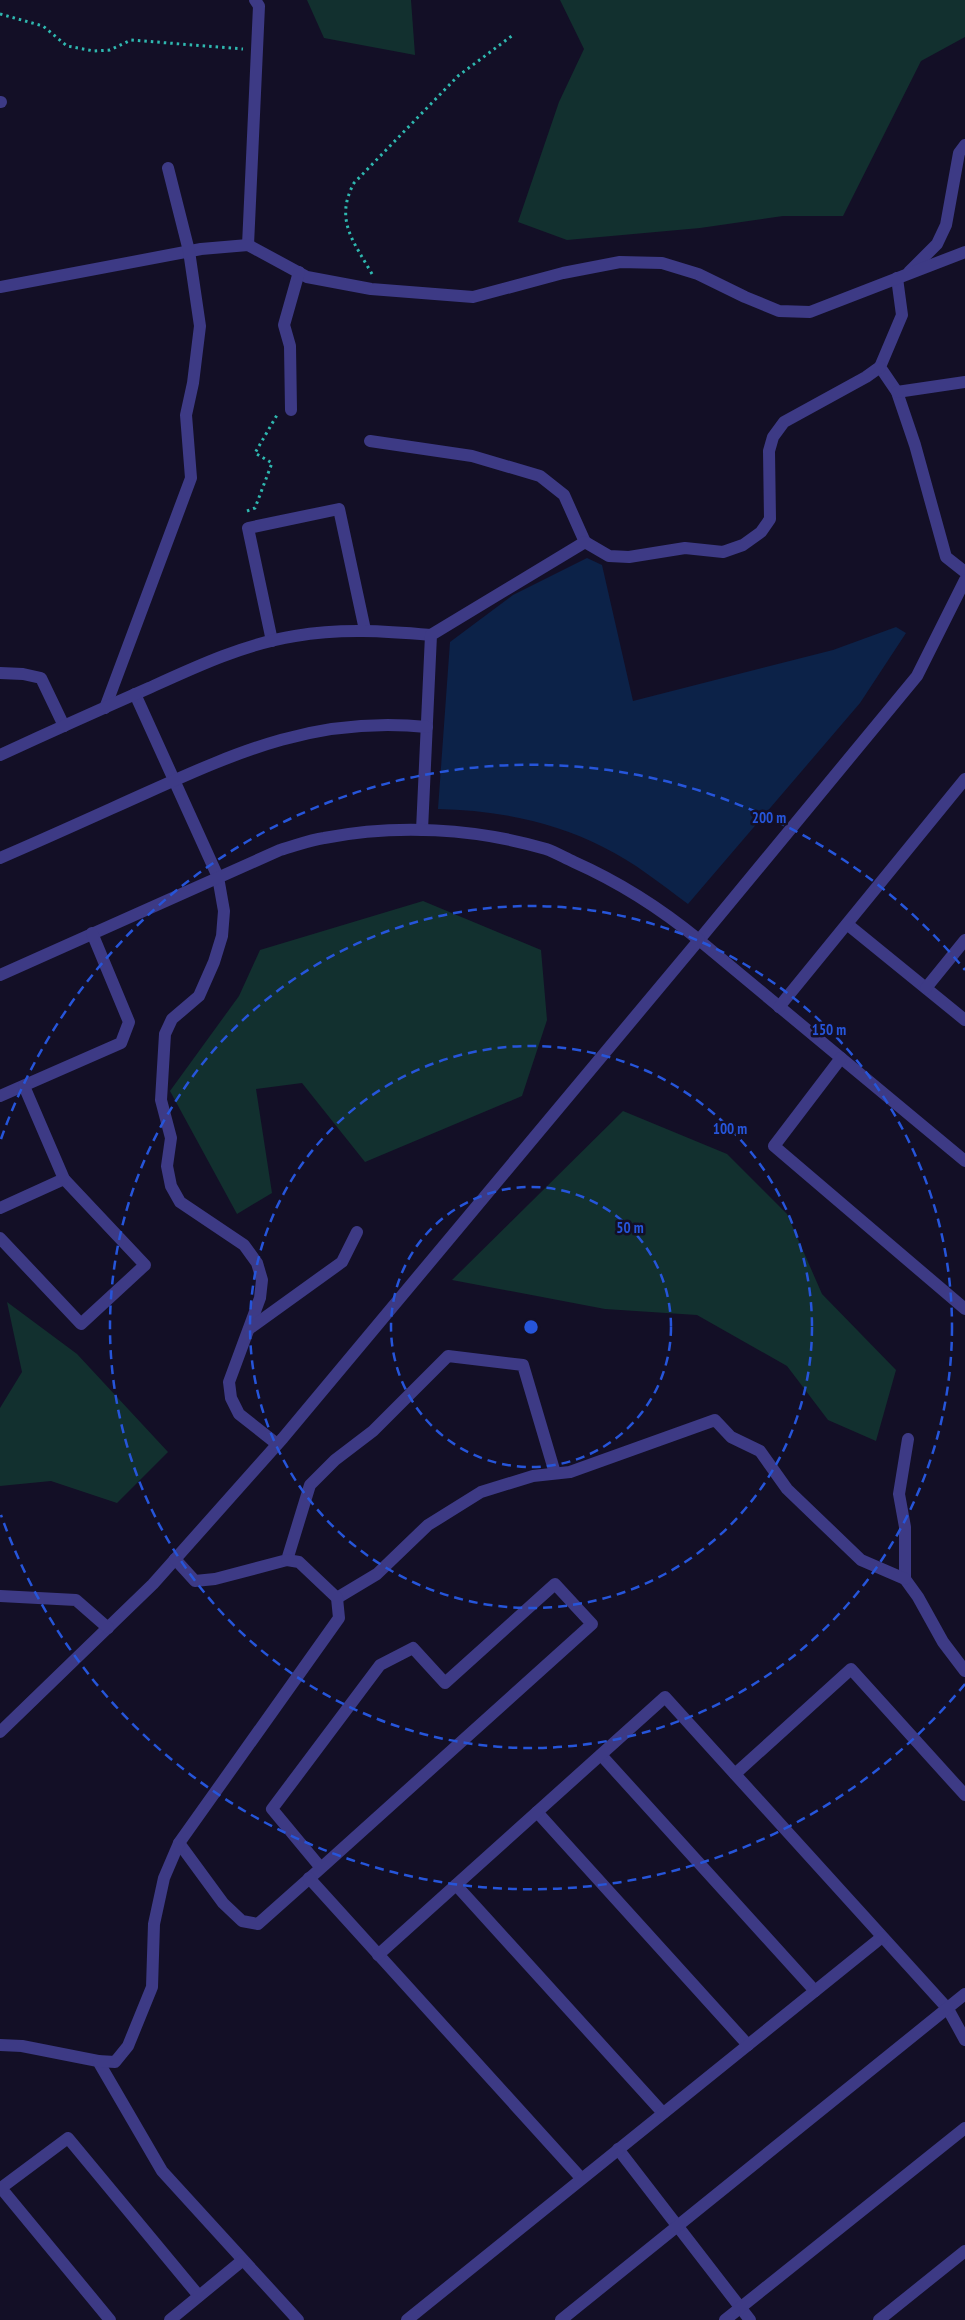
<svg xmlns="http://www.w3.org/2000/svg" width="965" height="2320" font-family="'PT Sans Narrow',sans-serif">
	<rect width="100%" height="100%" fill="#130f26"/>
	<g fill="#12302f">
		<path d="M307,0H411L415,55L324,38Z"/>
		<path d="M560,0H965V37L921,61L843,216H783L700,228L567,240L518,222L559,102L584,49Z"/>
		<path d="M423,901L541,950L547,1020L522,1096L365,1162L302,1083L256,1089L272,1193L237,1214L170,1091L239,996L260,950Z"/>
		<path d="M623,1111L727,1154L787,1214L822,1294L896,1370L876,1441L828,1420L787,1366L697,1315L605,1309L452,1280Z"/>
		<path d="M7,1302L77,1354L168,1452L117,1503L51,1481L0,1486V1408L22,1372Z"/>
	</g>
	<path fill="#0c2248" d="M587,558L602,565L633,701L833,650L896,627L906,633L860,703L688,904C661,884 634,862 603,847C553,821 494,810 438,809L450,642L513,595Z"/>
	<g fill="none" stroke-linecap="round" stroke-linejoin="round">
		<g stroke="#2fb8b0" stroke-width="3" stroke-dasharray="2.5 4" stroke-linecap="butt">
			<path d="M0,14L43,26L67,46L94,51L110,50L131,40L243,49"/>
			<path d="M372,274C354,242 334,220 354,183L458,76L513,35"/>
			<path d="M247,511L255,508L272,463L255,453L277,415"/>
		</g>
		<g stroke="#3d3a85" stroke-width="12">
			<path d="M0,102H1"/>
			<path d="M248,245L259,6L255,0"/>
			<path d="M909,272L937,244L946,225L959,153L965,145"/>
			<path d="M897,278L902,315L880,367L897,392L915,445L946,557L965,572"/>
			<path d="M0,287L201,249L248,245L307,277L371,289L473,297L563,273L620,262L662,263L698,274L745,297L779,311L810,312L965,252"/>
			<path d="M897,392L965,382"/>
			<path d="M291,410L290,346L284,325L299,272"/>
			<path d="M370,441L472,456L540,476L564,495L585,542"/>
			<path d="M965,580L917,676L699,940L965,1161"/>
			<path d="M272,641L248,528L339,509L365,630"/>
			<path d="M0,673L23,674L41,678L64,726"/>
			<path d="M135,694L218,877L224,911L222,936L214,962L199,996L172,1019L165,1034L161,1100L171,1138L167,1166L171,1186L180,1202L244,1245L257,1263L262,1280L260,1298L229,1382L231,1398L239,1414L277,1444"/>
			<path d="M105,708L191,478L186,415L193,383L200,326L189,251L168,168"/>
			<path d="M0,755C50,732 99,710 149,688C195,667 244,644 295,636C341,628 385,631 431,635"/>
			<path d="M422,830L431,635L585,542L609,556L629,557L685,548L723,552L743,545L761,532L770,519L769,451L773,437L784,422L866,377L880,367"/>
			<path d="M0,858C49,837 97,815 146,793C242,750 318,716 427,727"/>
			<path d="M847,924L965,1020"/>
			<path d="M0,975L280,850C295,846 309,840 324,838C396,824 475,828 546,849C555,852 565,858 574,862C619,882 660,908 699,940L283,1438L153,1584L0,1732"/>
			<path d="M926,988L965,940"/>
			<path d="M779,1007L965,779"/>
			<path d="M841,1058L774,1146L965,1309"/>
			<path d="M0,1096L121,1043L129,1022L92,933"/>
			<path d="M0,1208L64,1179"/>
			<path d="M0,1238L81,1324L145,1265L64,1179L24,1086"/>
			<path d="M249,1329L342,1262L357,1232"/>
			<path d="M908,1439L899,1494L905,1527V1579L918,1597L943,1642L965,1671"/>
			<path d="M175,1559L195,1581L215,1579L287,1560L310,1485L335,1460L373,1431L448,1356L523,1365L555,1473"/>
			<path d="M0,1596L76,1600L108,1628"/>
			<path d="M337,1598L377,1574L428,1525L481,1492L533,1476L570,1472L715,1420L731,1437L760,1451L787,1489L861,1560L905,1579"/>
			<path d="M601,1755L815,1991"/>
			<path d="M735,1774L851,1669L965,1795"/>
			<path d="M537,1812L748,2045"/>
			<path d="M179,1843L223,1903L242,1921L258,1924L321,1868L592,1624L555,1584L445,1683L413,1648L380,1665L272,1809L321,1868"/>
			<path d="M309,1878L581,2178"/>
			<path d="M456,1885L663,2113"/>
			<path d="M378,1955L665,1697L948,2009L965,2040"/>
			<path d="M0,2045L22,2046L98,2061L162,2171L298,2320"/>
			<path d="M98,2061L115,2062L128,2046L152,1987L154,1924L164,1878L179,1843L339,1618L337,1598L299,1562L287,1560"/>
			<path d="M618,2149L750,2320"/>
			<path d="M110,2320L1,2188L68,2138L199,2296"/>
			<path d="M170,2320L243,2260"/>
			<path d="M407,2320L882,1937"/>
			<path d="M561,2320L965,1994"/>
			<path d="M725,2320L965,2128"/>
			<path d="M879,2320L965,2251"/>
		</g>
	</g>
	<g fill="none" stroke="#2655da" stroke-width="2.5" stroke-dasharray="9 6">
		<circle cx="531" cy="1327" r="140"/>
		<circle cx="531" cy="1327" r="281"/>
		<circle cx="531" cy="1327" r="421"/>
		<path d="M965 1684A562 562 0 0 1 1 1515M1 1139A562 562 0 0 1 965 970"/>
	</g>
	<circle cx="531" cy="1327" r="8" fill="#2655da" stroke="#130f26" stroke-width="2.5"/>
	<g font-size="15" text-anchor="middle" font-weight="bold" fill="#2655da" stroke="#130f26" stroke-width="5" stroke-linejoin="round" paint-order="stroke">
		<text x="769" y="823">200 m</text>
		<text x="829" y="1035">150 m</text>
		<text x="730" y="1134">100 m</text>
		<text x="630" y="1233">50 m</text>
	</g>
</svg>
